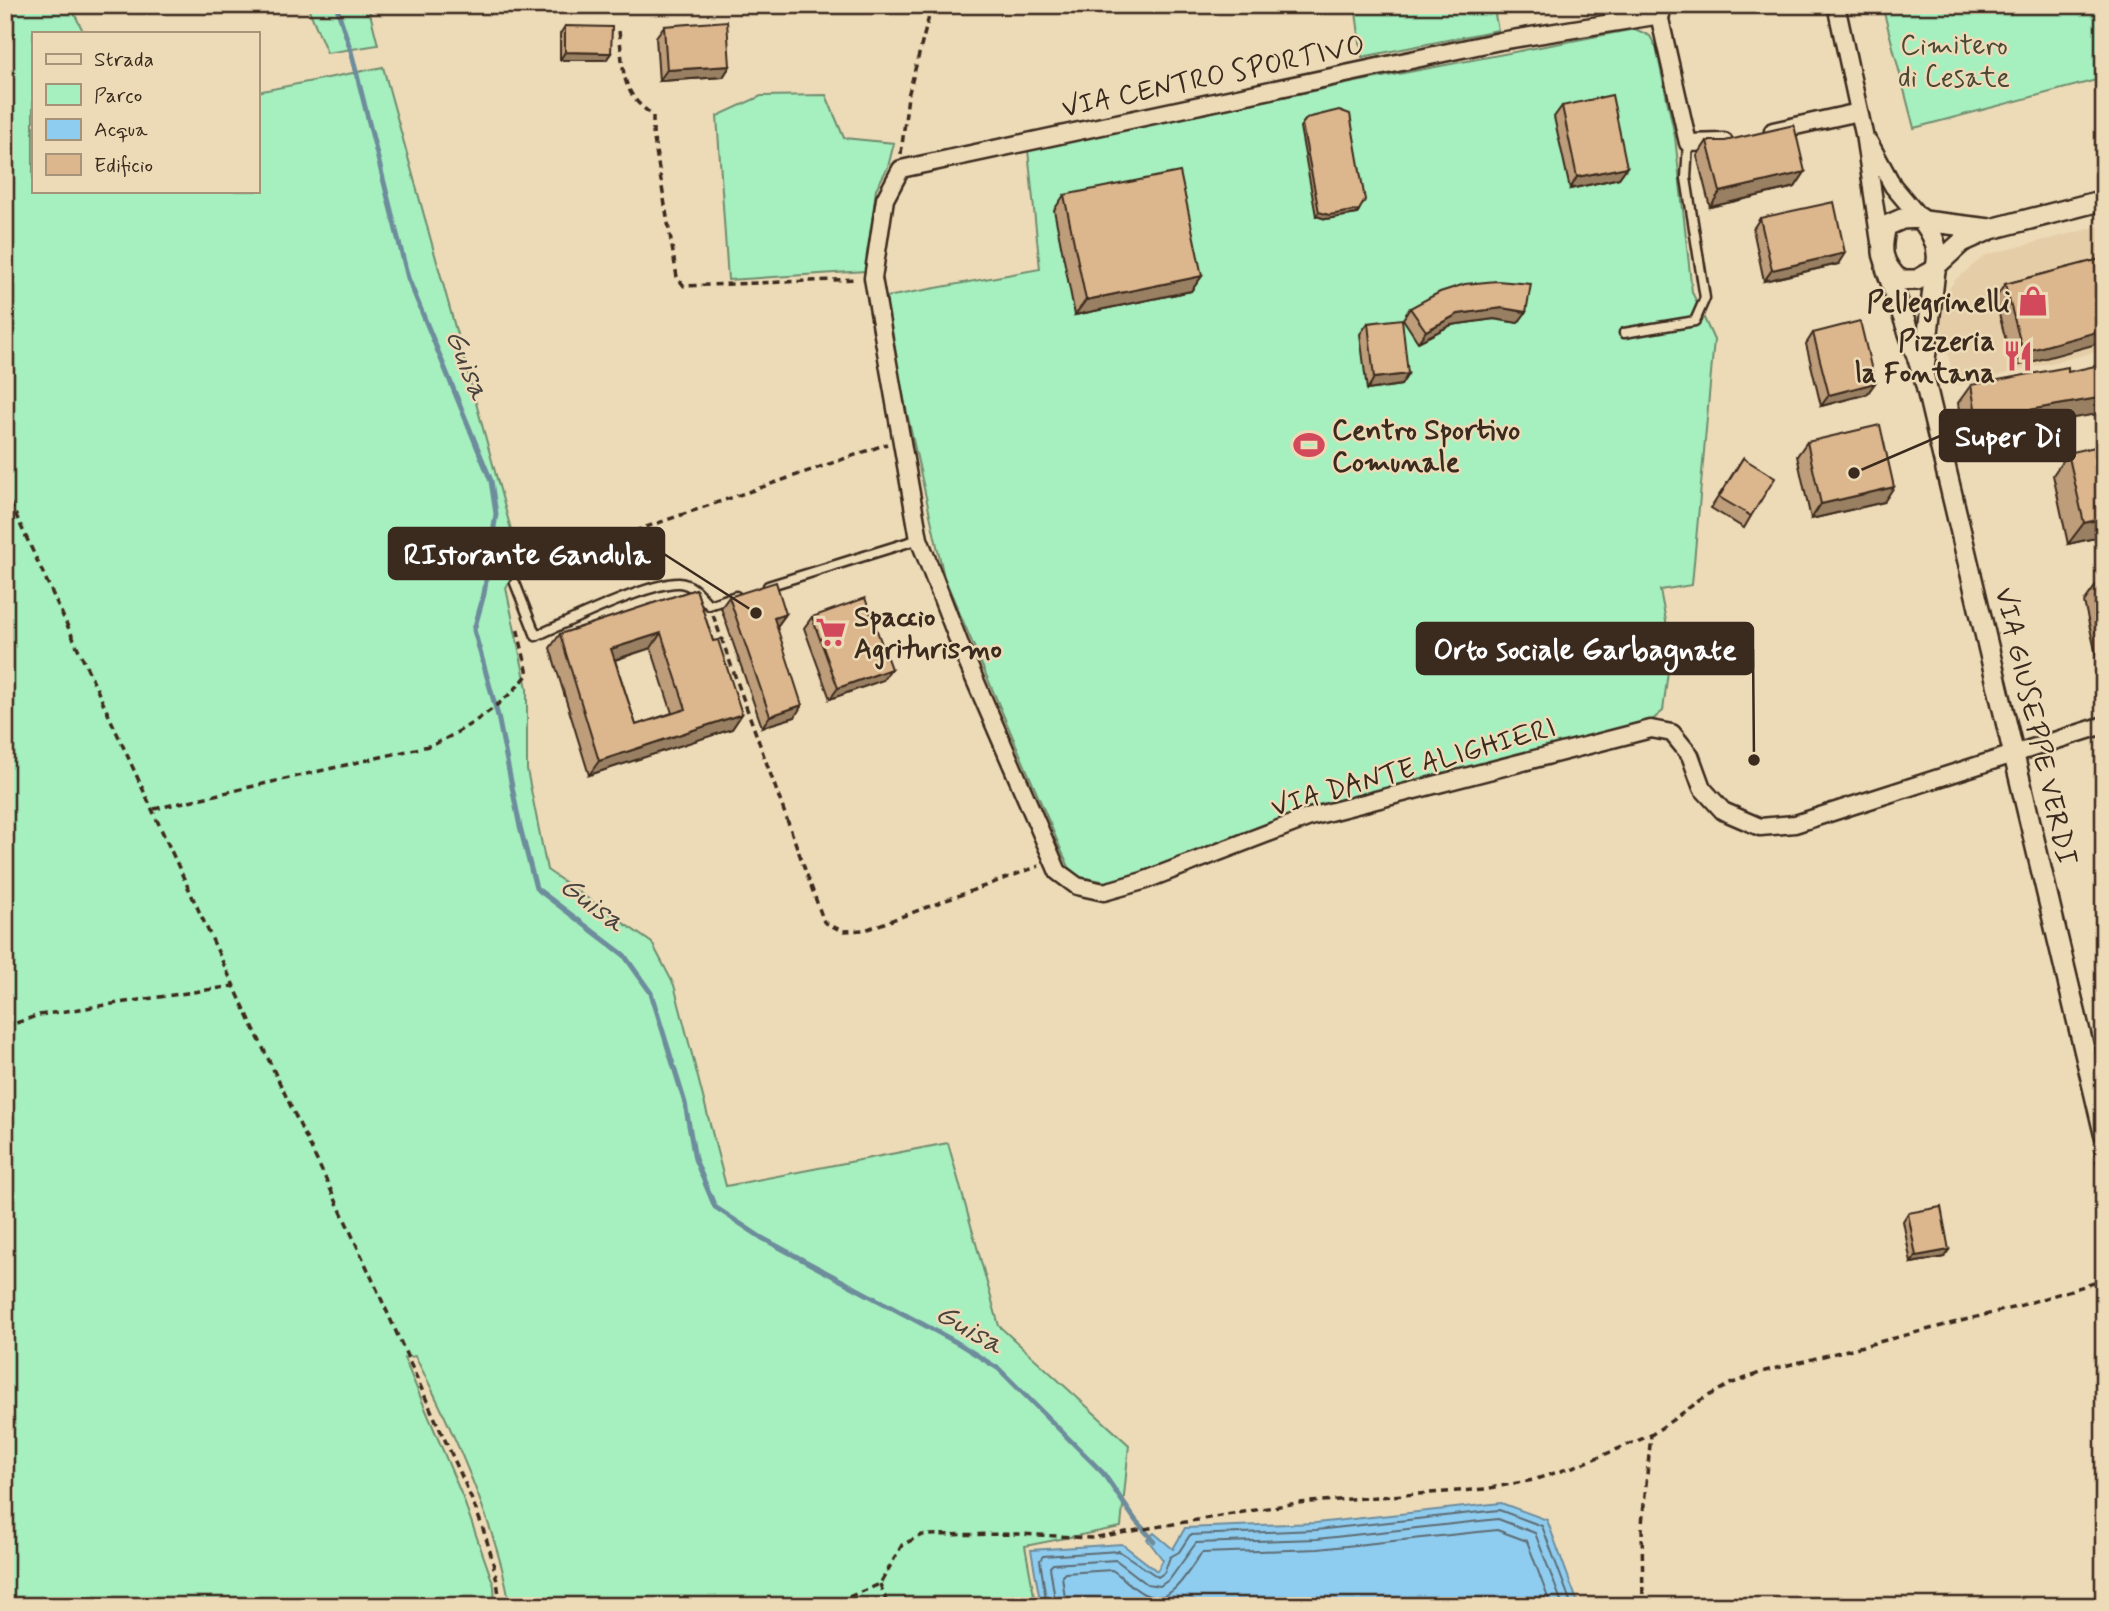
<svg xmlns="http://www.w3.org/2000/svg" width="2109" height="1611" font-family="Mynerve,sans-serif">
	<rect width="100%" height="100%" fill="#eddbb8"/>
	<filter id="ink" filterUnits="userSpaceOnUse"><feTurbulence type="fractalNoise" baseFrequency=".0143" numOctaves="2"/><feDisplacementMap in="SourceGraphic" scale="14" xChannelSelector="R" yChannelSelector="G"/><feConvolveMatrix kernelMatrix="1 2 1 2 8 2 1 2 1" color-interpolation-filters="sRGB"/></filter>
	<g filter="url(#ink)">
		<path fill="#e5cda8" d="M2104,225V358L2100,351L1955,386L1941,323L1942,299L1956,279L1986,255Z"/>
		<g fill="#a6efbe" stroke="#708c6e" stroke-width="2">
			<path d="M5,5H70L84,33H33V191H257V92L383,67L520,562L506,588L527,688V770L547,870L652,943L674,985L726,1186L948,1143L999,1326L1129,1445L1121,1527L1025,1546L1036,1606H510C498,1530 451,1425 415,1356L404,1358L463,1498L494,1586L495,1606H5Z"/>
			<path d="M307,5H368L378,45L327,53Z"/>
			<path d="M1355,5H1493L1498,30L1362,57Z"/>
			<path d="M1882,5H2104V78L1914,128Z"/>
			<path d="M1635,29L1650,36L1656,47L1675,137L1692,292L1714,340L1692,585L1660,590L1671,647L1663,711L1651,721L1303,810L1142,872L1108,882L1079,877L1070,869L1062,852L944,577L881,298L1040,269L1028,150L1356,82Z"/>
			<path d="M826,95L844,138L894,143L888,167L876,189L866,271L728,280L717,116L761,96Z"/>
		</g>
		<path fill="#8fcdf0" stroke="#6d8c9c" stroke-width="2" d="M1501,1503L1547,1520L1579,1606H1041L1031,1550L1122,1544L1157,1571L1163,1560L1147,1539L1154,1533L1173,1549L1185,1528L1316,1523Z"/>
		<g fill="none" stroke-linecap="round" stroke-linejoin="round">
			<g stroke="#5d6b72" stroke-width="2">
				<path d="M1047,1606L1040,1560L1043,1556L1119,1551L1158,1577L1164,1573L1170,1557L1179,1552L1190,1535L1316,1530L1499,1510L1542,1526L1572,1606"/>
				<path d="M1056,1606L1050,1567L1053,1564L1116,1560L1147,1584L1160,1586L1170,1579L1196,1543L1317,1539L1498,1519L1535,1533L1563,1606"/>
				<path d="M1066,1606L1062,1576L1065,1573L1112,1570C1123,1577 1132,1588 1144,1594C1173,1608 1187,1570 1202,1553L1318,1549L1497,1530L1527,1541L1551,1606"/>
			</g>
			<path stroke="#6d8c9c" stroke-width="5" d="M336,5L351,51L408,278L491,481L496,514L484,594L474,630L498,716L520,827L536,888L624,955L651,993L685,1103L695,1159L715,1207L762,1238L956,1342L999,1369L1103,1473L1136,1521L1154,1541"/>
			<g stroke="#3b2a1e" stroke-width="13">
				<g id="service">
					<path d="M1624,333L1695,321L1705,298L1686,178L1688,143"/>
					<path d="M515,583L536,636C565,623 650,582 679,583C693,584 700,595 709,605L736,596"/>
					<path d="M768,586L919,539"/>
				</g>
			</g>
			<g stroke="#3b2a1e" stroke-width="21">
				<g id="minor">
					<path d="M1836,5L1864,134L1880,242"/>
					<path d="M1657,6L1688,143L1724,142"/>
					<path d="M1661,15L1500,41L901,169L885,199L873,278L919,539L962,650L1058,872L1077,886L1104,892L1143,881L1310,817L1651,729L1672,733L1690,755L1702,788L1723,811L1760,827L1795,824L2104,725"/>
					<path d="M1773,131L1859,112"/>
					<path d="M1869,142L1893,186L1920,218"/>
				</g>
			</g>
			<g stroke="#3b2a1e" stroke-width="24">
				<g id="tertiary">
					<path d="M1920,218C1932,231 1942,252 1935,270L1917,280H1899C1881,262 1880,250 1886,226L1902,219Z"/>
					<path d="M1924,221L1990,229"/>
					<path d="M1938,264L1962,242L1991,229L2104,200"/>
					<path d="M1886,268L1923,373L2104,1133"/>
					<path d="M1924,369L1935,270"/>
				</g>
			</g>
			<g stroke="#3b2a1e" stroke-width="3.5" stroke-dasharray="7 5" stroke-linecap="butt">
				<path d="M619,31C624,68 619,93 653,115V133L677,277L684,286L857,279"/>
				<path d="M901,154L908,96L932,5"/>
				<path d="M5,492C107,708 204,927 308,1142C351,1231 391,1320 431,1410C459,1471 495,1538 500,1606"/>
				<path d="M524,576L539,564L887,444"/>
				<path d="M713,615L824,922L842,931L865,930L1039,866"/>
				<path d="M154,809L433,745C466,729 505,704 528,674L517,627"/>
				<path d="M5,1027L39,1015L233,986"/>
				<path d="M2094,1148L2104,1194"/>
				<path d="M880,1584L888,1606"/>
				<path d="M827,1606L880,1584L902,1545L922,1535L1021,1534L1091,1538L1297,1503L1485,1489L1533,1480L1582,1464L1651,1435L1701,1400L1730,1384L1765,1371L2012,1308L2104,1280"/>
				<path d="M1643,1606L1642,1524L1651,1435"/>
			</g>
			<use href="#service" stroke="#eddbb8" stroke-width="8"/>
			<use href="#minor" stroke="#eddbb8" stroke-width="16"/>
			<use href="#tertiary" stroke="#eddbb8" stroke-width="19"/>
		</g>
		<g fill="#bd9d7a" stroke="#3b2a1e" stroke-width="2" fill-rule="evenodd">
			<path d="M565,26L611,53L606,60H560V34Z"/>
			<path d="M664,26L730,66L723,77L659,81L656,37Z"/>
			<path d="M1562,106L1627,167L1619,178L1570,189L1554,117Z"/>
			<path d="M1307,118L1359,210L1357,214L1326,219L1316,216L1300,127Z"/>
			<path d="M1707,141L1805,172L1795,187L1710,207L1697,156Z"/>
			<path d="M1064,195L1202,276L1191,291L1075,315L1054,210Z"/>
			<path d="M1760,218L1838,264L1764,281L1753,229Z"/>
			<path d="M2104,258L2013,367L1995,299L2005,284Z"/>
			<path d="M1410,308L1526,312L1518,323L1494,319L1451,325L1418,342L1403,319Z"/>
			<path d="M1368,323L1408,374L1401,385L1367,390L1360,334Z"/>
			<path d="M1813,333L1875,383L1867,394L1821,406L1806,344Z"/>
			<path d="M1971,385L2015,428L2006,440L1966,448L1958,403Z"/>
			<path d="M1807,442L1884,502L1811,519L1797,456Z"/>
			<path d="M2068,453L2104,536L2068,544L2053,475Z"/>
			<path d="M1743,458L1751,516L1744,528L1711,508Z"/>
			<path d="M2104,580V671L2100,672L2084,602L2099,581Z"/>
			<path d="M696,589L713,641L742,714L732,729L589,775L550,648L560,634ZM651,648L672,713L636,725L615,660Z"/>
			<path d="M729,597L786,614L778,625L777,626L795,717L762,727L721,608Z"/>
			<path d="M812,617L883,680L830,699L804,628Z"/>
			<path d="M1908,1213L1944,1257L1911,1263L1903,1221Z"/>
		</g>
		<g fill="#9a8063" stroke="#3b2a1e" stroke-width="2">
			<path d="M565,52L611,53L606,60H560Z"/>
			<path d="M730,66L723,77L659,81L667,70Z"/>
			<path d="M1627,167L1619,178L1570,189L1577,177Z"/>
			<path d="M1805,172L1795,187L1710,207L1720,192Z"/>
			<path d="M1359,210L1357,214L1326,219L1316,216L1319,212Z"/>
			<path d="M1845,253L1838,264L1764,281L1772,270Z"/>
			<path d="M1202,276L1191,291L1075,315L1086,300Z"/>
			<path d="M1502,308L1526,312L1518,323L1494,319L1451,325L1418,342L1426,331L1458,314Z"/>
			<path d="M2104,330V342L2013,367L2023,352Z"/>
			<path d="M1408,374L1401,385L1367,390L1374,378Z"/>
			<path d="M1875,383L1867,394L1821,406L1829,395Z"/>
			<path d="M2104,397V413L2015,428L2006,440L1966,448L1979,430L2017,412Z"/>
			<path d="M1894,487L1884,502L1811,519L1821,504Z"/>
			<path d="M2104,518V536L2068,544L2084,523Z"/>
			<path d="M786,614L778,625L766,629L774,618Z"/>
			<path d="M661,633L651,648L601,664L611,649Z"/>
			<path d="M891,669L883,680L830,699L838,688Z"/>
			<path d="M802,705L795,717L762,727L770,716Z"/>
			<path d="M742,714L732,729L589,775L599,761Z"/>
			<path d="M1949,1250L1944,1257L1911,1263L1916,1256Z"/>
		</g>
		<g fill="#dcb78e" stroke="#3b2a1e" stroke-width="2" fill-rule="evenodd">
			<path d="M727,21L730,66L667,70L664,26Z"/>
			<path d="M565,26L612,27L611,53L565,52Z"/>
			<path d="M1612,95L1627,167L1577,177L1562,106Z"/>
			<path d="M1339,110L1350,114L1365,200L1359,210L1329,215L1319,212L1302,124L1307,118Z"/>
			<path d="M1794,125L1805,172L1720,192L1707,141H1725Z"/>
			<path d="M1180,172L1202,276L1086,300L1064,195Z"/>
			<path d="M1834,202L1845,253L1772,270L1760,218Z"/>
			<path d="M2104,258V330L2023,352L2005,284Z"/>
			<path d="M1497,281L1531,284L1526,312L1502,308L1458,314L1426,331L1410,308L1440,292L1465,284Z"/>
			<path d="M1402,319L1408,374L1374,378L1368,323Z"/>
			<path d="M1860,321L1875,383L1829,395L1813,333Z"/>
			<path d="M2104,364V397L2017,412L2019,422L1979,430L1971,385L2068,367V372Z"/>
			<path d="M1880,425L1894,487L1821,504L1807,442Z"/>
			<path d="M2104,445V518L2084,523L2068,453Z"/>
			<path d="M1743,458L1775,478L1751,516L1719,497Z"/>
			<path d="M2104,580V602L2099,581Z"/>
			<path d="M776,582L786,614L774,618L802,705L770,716L729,597Z"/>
			<path d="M696,589L713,641L718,640L742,714L599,761L560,634ZM661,633L686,709L636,725L611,649Z"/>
			<path d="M865,598L891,669L838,688L812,617Z"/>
			<path d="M1941,1207L1949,1250L1916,1256L1908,1213Z"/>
		</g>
	</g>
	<defs>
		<g id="shop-bare" transform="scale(2.415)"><path d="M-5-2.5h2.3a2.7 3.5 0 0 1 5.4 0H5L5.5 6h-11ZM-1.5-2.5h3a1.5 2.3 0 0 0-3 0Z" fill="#d1495b" stroke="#eddbb8" stroke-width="2.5" paint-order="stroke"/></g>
		<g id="restaurant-bare" transform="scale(2.415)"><path d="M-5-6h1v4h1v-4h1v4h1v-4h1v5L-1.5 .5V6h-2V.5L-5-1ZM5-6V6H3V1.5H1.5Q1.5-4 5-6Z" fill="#d1495b" stroke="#eddbb8" stroke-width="2.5" paint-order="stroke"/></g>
		<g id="stadium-bare" transform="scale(2.415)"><path d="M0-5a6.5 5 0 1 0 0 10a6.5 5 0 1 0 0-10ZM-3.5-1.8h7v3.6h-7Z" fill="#d1495b" stroke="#eddbb8" stroke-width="2.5" paint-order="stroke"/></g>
		<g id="supermarket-bare" transform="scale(2.415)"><path d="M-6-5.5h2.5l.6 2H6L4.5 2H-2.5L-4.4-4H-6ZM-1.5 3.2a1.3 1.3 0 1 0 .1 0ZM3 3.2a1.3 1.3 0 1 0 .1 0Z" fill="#d1495b" stroke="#eddbb8" stroke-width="2.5" paint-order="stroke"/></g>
	</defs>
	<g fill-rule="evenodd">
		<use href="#shop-bare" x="2033" y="301"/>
		<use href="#restaurant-bare" x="2018" y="356"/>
		<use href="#stadium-bare" x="1309" y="445"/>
		<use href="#supermarket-bare" x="831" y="632"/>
	</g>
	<g text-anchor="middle" stroke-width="5" stroke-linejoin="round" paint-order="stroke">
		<g font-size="28" fill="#4b4836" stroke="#eddbb8">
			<text x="1954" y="54">Cimitero<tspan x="1954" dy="32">di Cesate</tspan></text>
		</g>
		<g font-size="28" fill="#3b2a1e" stroke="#eddbb8">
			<text transform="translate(1213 75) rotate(-12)" y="10">VIA CENTRO SPORTIVO</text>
			<text transform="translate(2037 726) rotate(77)" y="10">VIA GIUSEPPE VERDI</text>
			<text transform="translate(1413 766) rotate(-16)" y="10">VIA DANTE ALIGHIERI</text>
		</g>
		<g font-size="28" font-weight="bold" fill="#3b2a1e" stroke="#eddbb8" text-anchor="end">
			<text x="2010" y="311">Pellegrinelli</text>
			<text x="1995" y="350">Pizzeria<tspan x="1995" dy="32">la Fontana</tspan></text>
			<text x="1332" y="439" text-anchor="start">Centro Sportivo<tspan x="1332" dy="32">Comunale</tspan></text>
			<text x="854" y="626" text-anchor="start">Spaccio<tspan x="854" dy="32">Agriturismo</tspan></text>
		</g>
		<g font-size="30" font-style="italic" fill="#48423e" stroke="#eddbb8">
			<text transform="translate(468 364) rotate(68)" y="10">Guisa</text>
			<text transform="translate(593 903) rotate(37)" y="10">Guisa</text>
			<text transform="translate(970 1328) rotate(30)" y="10">Guisa</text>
		</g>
	</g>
	<path fill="none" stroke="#3b2a1e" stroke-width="2.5" d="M1854 473L1940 436M756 613L664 554M1754 760L1753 649"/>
	<g fill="#3b2a1e" stroke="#eddbb8" stroke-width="2.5">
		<circle cx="1854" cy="473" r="7"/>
		<circle cx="756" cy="613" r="7"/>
		<circle cx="1754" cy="760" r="7"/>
	</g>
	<g fill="#3b2a1e" stroke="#3b2a1e" stroke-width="2.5">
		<rect x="1940" y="410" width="135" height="51" rx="7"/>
		<rect x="389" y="528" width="275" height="51" rx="7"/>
		<rect x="1417" y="623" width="336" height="51" rx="7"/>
	</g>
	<g font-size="30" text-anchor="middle" font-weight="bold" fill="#fff">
		<text x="2008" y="446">Super Di</text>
		<text x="527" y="564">RIstorante Gandula</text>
		<text x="1585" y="659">Orto sociale Garbagnate</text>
	</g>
	<rect width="2109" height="1611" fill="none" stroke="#eddbb8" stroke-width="28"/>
	<rect x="14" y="14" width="2081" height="1583" fill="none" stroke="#3b2a1e" stroke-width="2.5" filter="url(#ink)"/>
	<rect x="32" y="32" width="228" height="161" fill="#eddbb8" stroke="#a6947a" stroke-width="2"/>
	<rect x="46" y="54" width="35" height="10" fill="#eddbb8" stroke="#a6947a" stroke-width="2"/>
	<text x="94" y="66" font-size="21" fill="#3b2a1e">Strada</text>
	<rect x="46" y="84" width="35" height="21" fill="#a6efbe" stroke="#a6947a" stroke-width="2"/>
	<text x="94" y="102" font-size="21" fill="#3b2a1e">Parco</text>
	<rect x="46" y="119" width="35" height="21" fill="#8fcdf0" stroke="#a6947a" stroke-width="2"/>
	<text x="94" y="136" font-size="21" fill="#3b2a1e">Acqua</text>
	<rect x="46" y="154" width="35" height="21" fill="#dcb78e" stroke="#a6947a" stroke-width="2"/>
	<text x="94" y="172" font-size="21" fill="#3b2a1e">Edificio</text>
</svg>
